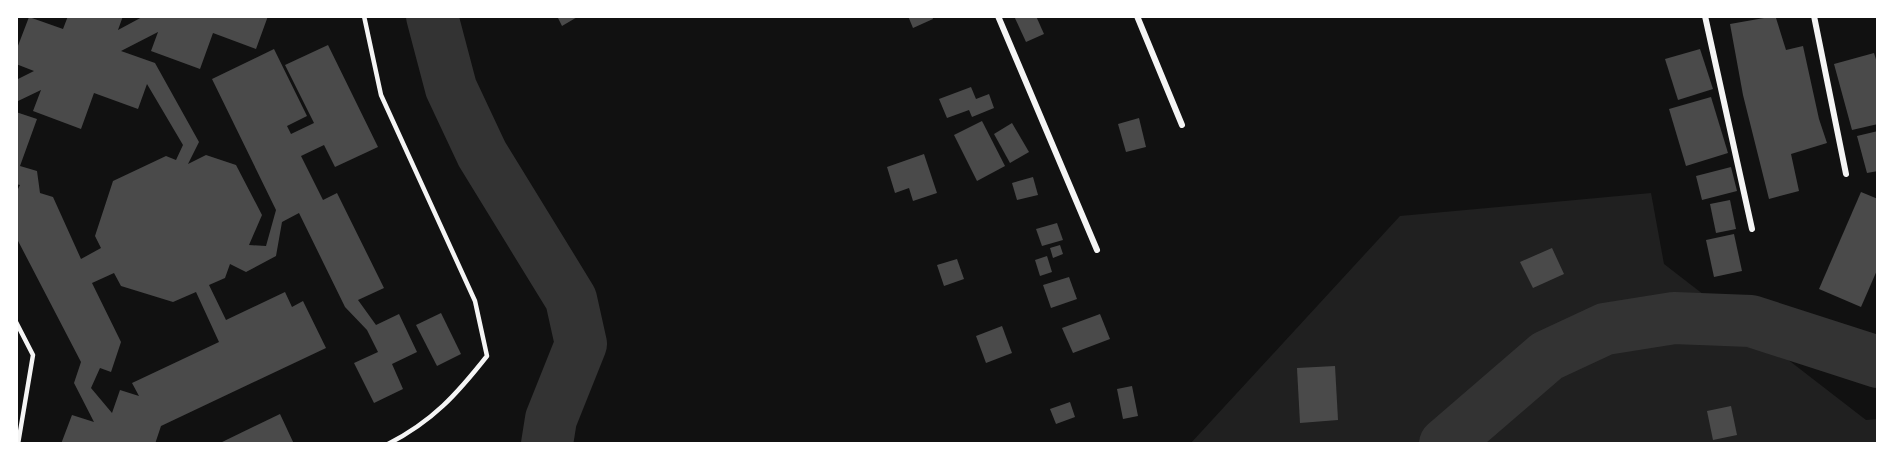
<svg xmlns="http://www.w3.org/2000/svg" width="1894" height="460" font-family="'Space Grotesk',sans-serif">
	<rect width="100%" height="100%" fill="#111"/>
	<path fill="#202020" d="M1651,193L1664,264L1866,420L1878,419L1877,444H1190L1400,216Z"/>
	<g fill="none" stroke-linecap="round" stroke-linejoin="round">
		<g stroke="#333" stroke-width="52">
			<path d="M432,16L451,88L482,154L571,299L581,344L551,419L547,444"/>
			<path d="M1445,444L1547,356L1605,329L1674,318L1751,321L1878,362"/>
		</g>
	</g>
	<g fill="#4a4a4a" fill-rule="evenodd">
		<path d="M68,16H123L118,30L144,16H268L256,49L213,33L200,69L151,51L158,32L121,51L155,63L199,142L188,164L206,155L236,165L262,215L249,245L266,246L276,210L212,79L274,49L307,116L287,126L291,134L314,123L285,65L328,45L378,147L335,167L324,145L301,156L323,200L337,193L384,288L358,300L376,325L399,314L417,352L392,364L403,389L374,403L354,363L378,352L367,330L345,307L299,213L282,222L276,256L246,272L230,264L225,278L209,285L226,320L285,292L292,307L303,301L326,348L161,426L155,444H61L72,415L94,422L74,383L81,362L16,237V193L20,185L16,184V112L37,119L20,166L37,171L40,193L53,197L81,259L101,248L95,236L113,181L166,156L176,160L183,145L147,84L138,109L94,93L81,129L33,111L41,90L16,102V80L34,71L16,64V51L29,17L63,29ZM114,273L121,286L173,302L196,292L219,342L132,383L139,396L120,390L112,413L91,388L100,368L111,372L121,342L92,283Z"/>
		<path d="M557,16H579L562,26Z"/>
		<path d="M908,16H932L933,19L913,28Z"/>
		<path d="M1014,16H1036L1044,34L1026,42Z"/>
		<path d="M1764,18H1776L1786,50L1803,46L1819,119L1827,143L1791,154L1799,191L1769,199L1743,95L1730,24Z"/>
		<path d="M1700,49L1713,89L1678,100L1665,59Z"/>
		<path d="M1874,53L1878,66V124L1852,130L1834,64Z"/>
		<path d="M971,87L976,99L989,94L994,108L972,117L969,110L947,118L939,99Z"/>
		<path d="M1711,97L1728,153L1686,166L1669,109Z"/>
		<path d="M1139,118L1146,147L1126,152L1118,124Z"/>
		<path d="M982,121L1005,166L977,181L954,135Z"/>
		<path d="M1012,123L1029,152L1010,163L994,134Z"/>
		<path d="M1878,131V171L1867,173L1857,136Z"/>
		<path d="M924,154L937,193L913,201L909,188L895,193L887,167Z"/>
		<path d="M1731,167L1737,191L1702,200L1696,176Z"/>
		<path d="M1033,177L1038,195L1017,200L1012,183Z"/>
		<path d="M1861,192L1878,199V268L1861,307L1819,289Z"/>
		<path d="M1730,200L1736,229L1716,233L1710,204Z"/>
		<path d="M1057,223L1063,240L1042,246L1036,229Z"/>
		<path d="M1734,234L1742,271L1714,277L1706,240Z"/>
		<path d="M1060,245L1063,254L1053,258L1050,248Z"/>
		<path d="M1552,248L1564,274L1533,288L1520,262Z"/>
		<path d="M1047,256L1052,272L1040,276L1035,260Z"/>
		<path d="M957,259L964,279L944,286L937,265Z"/>
		<path d="M1069,277L1077,299L1051,308L1043,285Z"/>
		<path d="M441,313L461,354L437,366L416,325Z"/>
		<path d="M1100,314L1110,339L1073,353L1062,328Z"/>
		<path d="M1002,326L1012,353L986,363L976,336Z"/>
		<path d="M1335,366L1338,420L1300,423L1297,368Z"/>
		<path d="M1132,386L1138,416L1123,419L1117,389Z"/>
		<path d="M1070,402L1075,417L1056,424L1050,409Z"/>
		<path d="M1731,406L1737,435L1713,440L1707,411Z"/>
		<path d="M280,414L294,444H218Z"/>
	</g>
	<g fill="none" stroke-linecap="round" stroke-linejoin="round">
		<g stroke="#f5f5f5" stroke-width="4.5">
			<path d="M364,16L381,95L475,301L487,356C457,394 433,421 388,444"/>
			<path d="M16,322L33,355L18,444"/>
		</g>
		<g stroke="#f5f5f5" stroke-width="6">
			<path d="M998,16L1097,250"/>
			<path d="M1137,16L1182,125"/>
			<path d="M1705,16L1752,229"/>
			<path d="M1814,16L1846,174"/>
		</g>
	</g>
	<rect width="1894" height="460" fill="none" stroke="#ffffff" stroke-width="36"/>
</svg>
